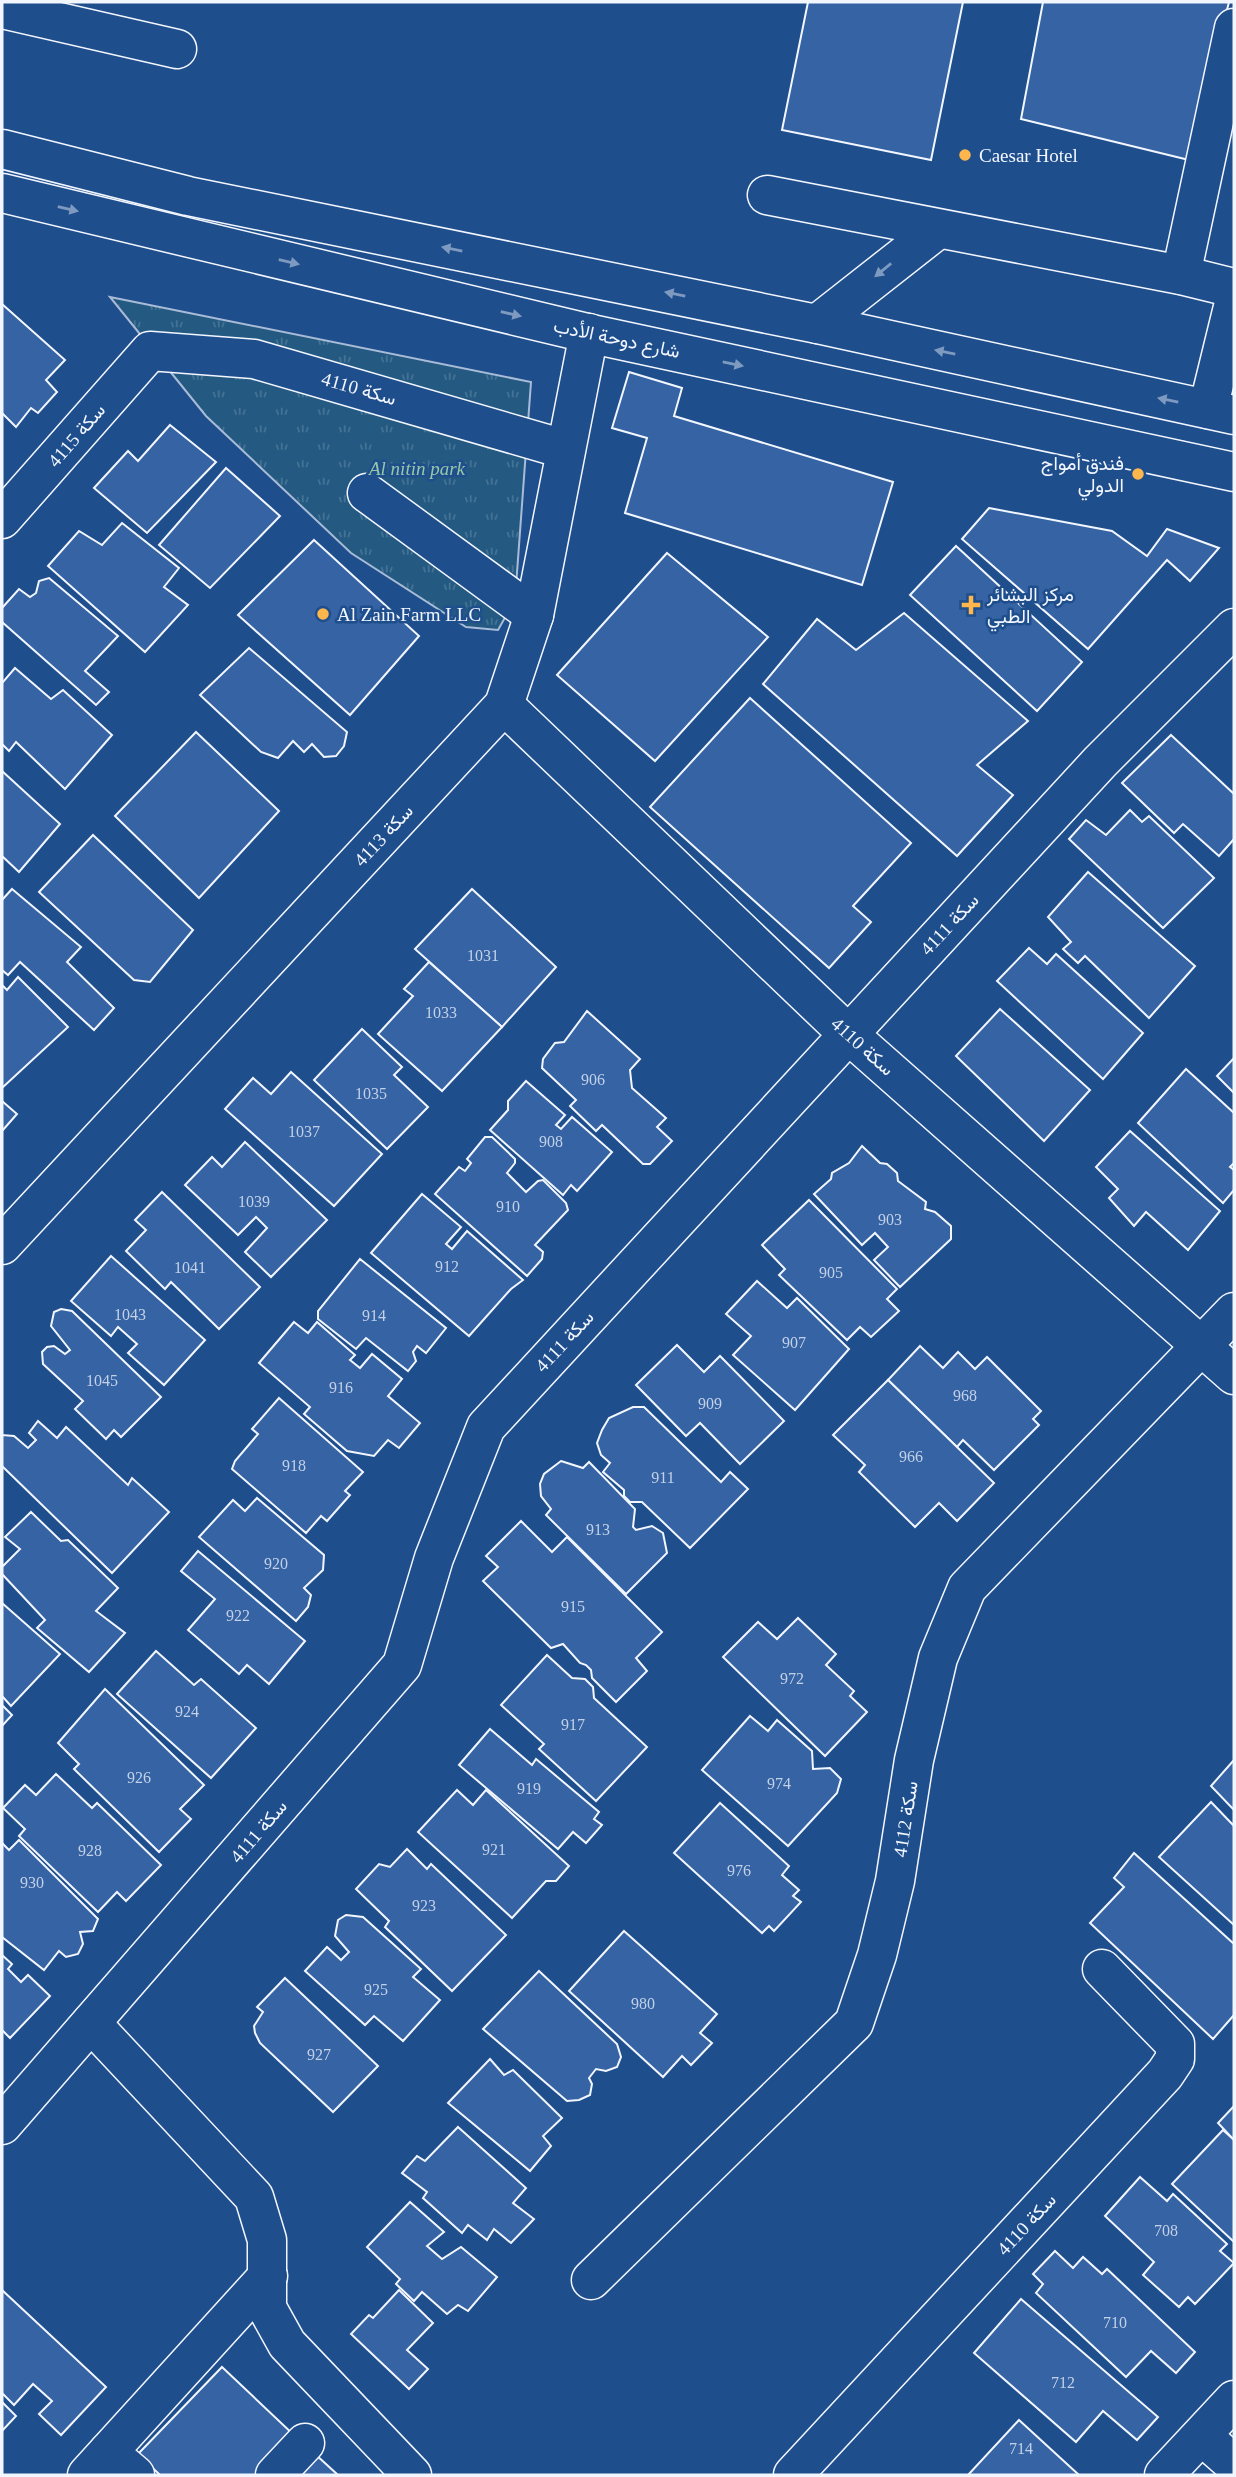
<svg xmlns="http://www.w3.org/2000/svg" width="1236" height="2477" font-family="'Times New Roman',Vazirmatn,serif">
	<defs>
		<pattern id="grass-tufts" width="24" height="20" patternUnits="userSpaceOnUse" patternTransform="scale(1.75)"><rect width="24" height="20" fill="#245a82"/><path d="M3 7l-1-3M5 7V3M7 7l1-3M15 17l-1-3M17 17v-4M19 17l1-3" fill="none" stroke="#447295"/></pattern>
	</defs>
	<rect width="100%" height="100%" fill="#1f4e8c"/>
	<path fill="url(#grass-tufts)" stroke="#a8bbd7" stroke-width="2" d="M110,297L531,382L515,600L498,630L466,627L351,553L206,416Z"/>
	<g fill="#3563a3" stroke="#f2f6ff" stroke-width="2">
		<path d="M808,2H963L931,160L782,130Z"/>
		<path d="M1043,2H1229L1189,160L1021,119Z"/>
		<path d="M2,304L65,360L46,380L57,392L38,413L31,408L16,427L2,413Z"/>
		<path d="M629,372L682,388L674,416L893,482L862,585L625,513L647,438L612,428Z"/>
		<path d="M170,425L216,462L147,533L94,488L128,451L138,461Z"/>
		<path d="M226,468L280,516L210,588L159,545Z"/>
		<path d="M989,508L1112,531L1147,556L1167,529L1219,548L1190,581L1167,560L1088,649L962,539Z"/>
		<path d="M122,523L179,568L164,587L188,605L145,652L48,566L79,531L102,545Z"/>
		<path d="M314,540L419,636L350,715L238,615Z"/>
		<path d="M956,546L1082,662L1037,711L910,595Z"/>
		<path d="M667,553L768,637L655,761L557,675Z"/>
		<path d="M49,578L118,636L85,671L109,692L96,705L2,622V608L19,589L30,597L36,593L39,581Z"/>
		<path d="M904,613L1028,721L977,765L1013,795L957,856L763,684L817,619L856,650Z"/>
		<path d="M249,648L347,732L344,746L336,756L324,757L312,744L304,752L293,741L278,758L261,752L200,695Z"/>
		<path d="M15,668L51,699L63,690L112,735L65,789L16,742L9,751L2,744V683Z"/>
		<path d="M750,698L911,843L853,906L871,922L829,968L650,807Z"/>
		<path d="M196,732L279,811L199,898L115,816Z"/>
		<path d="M1171,735L1234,794V839L1219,856L1183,824L1174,833L1122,783Z"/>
		<path d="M2,771L60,824L19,872L2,856Z"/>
		<path d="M1130,810L1142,822L1149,816L1214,878L1163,928L1069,839L1086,820L1106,835Z"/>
		<path d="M93,835L193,930L150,982L134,980L39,892Z"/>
		<path d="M1088,872L1195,966L1149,1018L1085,956L1078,963L1063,949L1071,942L1048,917Z"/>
		<path d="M12,889L81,947L67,962L114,1008L94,1030L20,962L8,975L2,970V900Z"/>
		<path d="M472,889L556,967L502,1027L415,949Z"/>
		<path d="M1029,948L1047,964L1056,954L1143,1033L1103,1079L997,981Z"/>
		<path d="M429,962L502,1027L442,1091L378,1034L413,996L404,989Z"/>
		<path d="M18,977L68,1027L2,1088V985L7,990Z"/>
		<path d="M1000,1009L1090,1090L1044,1141L956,1056Z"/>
		<path d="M587,1011L640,1059L630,1070L632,1088L666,1118L657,1127L672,1141L650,1164H643L602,1125L596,1131L570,1106L576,1100L542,1068L543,1059L555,1043L564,1042Z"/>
		<path d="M362,1029L402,1067L394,1075L428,1107L387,1149L314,1080Z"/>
		<path d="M1234,1058V1093L1217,1076Z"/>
		<path d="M1186,1069L1234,1113V1163L1230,1167L1234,1170V1190L1223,1203L1138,1123Z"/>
		<path d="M291,1072L382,1154L334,1206L225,1109L253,1078L271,1094Z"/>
		<path d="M526,1081L565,1115L556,1125L561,1129L572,1117L612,1152L577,1191L571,1185L563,1195L490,1130L508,1110V1101Z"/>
		<path d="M2,1101L17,1114L2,1131Z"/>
		<path d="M1130,1131L1220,1211L1188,1250L1146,1212L1134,1226L1109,1198L1118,1189L1096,1167Z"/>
		<path d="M485,1137H492L515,1159V1163L507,1173L526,1192L538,1181L543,1180L566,1203L568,1210L535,1245L543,1252L542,1259L527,1276L435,1194L459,1167L465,1171L471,1163L467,1159Z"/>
		<path d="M245,1142L327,1220L271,1277L245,1252L267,1228L256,1217L238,1235L185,1185L212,1157L222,1167Z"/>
		<path d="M862,1146L880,1163L887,1164L897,1173L898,1181L926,1202L925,1209L935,1212L951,1226V1239L900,1287L874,1260L888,1247L875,1233L862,1245L814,1194L831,1179L832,1173L849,1163Z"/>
		<path d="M162,1192L260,1287L219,1329L171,1282L165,1289L126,1251L146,1230L135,1220Z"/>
		<path d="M422,1194L461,1227L446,1244L452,1249L467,1231L523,1280L511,1289L469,1336L371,1253Z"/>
		<path d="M809,1200L897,1289L887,1299L899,1311L871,1337L860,1327L847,1340L779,1275L785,1269L762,1245Z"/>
		<path d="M111,1256L205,1340L164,1385L128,1353L137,1344L118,1327L111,1336L71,1301Z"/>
		<path d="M360,1259L446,1328L426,1353L417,1346L413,1352L416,1361L408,1371L366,1338L356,1349L318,1319V1311Z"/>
		<path d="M757,1281L787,1308L797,1298L849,1349L795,1410L733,1355L751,1336L726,1314Z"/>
		<path d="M61,1309L72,1311L161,1397L121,1437L114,1430L106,1439L75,1409L83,1401L43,1364L42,1352L47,1347L54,1346L65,1354L70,1350L51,1326L54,1312Z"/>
		<path d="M294,1322L308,1333L317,1322L355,1355L350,1360L360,1368L372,1354L402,1379L388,1396L420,1423L399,1448L388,1440L374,1456L347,1451L304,1414L310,1407L259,1363Z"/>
		<path d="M677,1345L704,1372L720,1356L784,1421L740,1464L700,1423L686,1436L636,1385Z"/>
		<path d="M920,1346L943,1368L958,1352L975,1369L987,1357L1041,1411L1033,1419L1039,1425L994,1470L963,1440L957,1447L888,1380Z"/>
		<path d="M888,1380L994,1483L957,1521L939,1503L915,1527L859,1472L865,1465L833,1435Z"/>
		<path d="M279,1398L363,1472L345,1491L350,1495L327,1521L321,1516L306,1533L232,1469L235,1461L258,1434L252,1429Z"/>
		<path d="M633,1407H644L721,1482L730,1472L748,1489L690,1548L642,1502H630L624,1496V1490L603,1472L610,1463L601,1455L597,1443L602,1430L609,1418Z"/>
		<path d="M38,1421L57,1438L66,1427L128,1485L132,1478L169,1512L112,1573L2,1466V1435L14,1436L28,1448L36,1440L29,1433Z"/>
		<path d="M561,1461L583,1468L589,1462L635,1509L633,1527L636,1530L652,1526L663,1533L667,1553L626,1594L546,1515L551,1509L541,1496L540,1484L544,1474Z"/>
		<path d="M257,1498L324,1555L323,1570L304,1588L311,1595L308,1607L296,1621L199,1537L233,1500L245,1511Z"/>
		<path d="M31,1512L61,1541L68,1540L118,1588L96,1611L125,1633L89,1672L37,1628L45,1620L2,1574V1567L20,1549L5,1537Z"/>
		<path d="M521,1521L552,1552L567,1537L662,1632L636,1658L647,1671L616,1702L592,1678L591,1670L586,1665L580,1663L563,1644L551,1648L483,1581L498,1567L486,1556Z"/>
		<path d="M198,1551L305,1641L269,1684L247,1665L239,1674L188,1630L215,1599L181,1571Z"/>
		<path d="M2,1603L60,1654L11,1706L2,1696Z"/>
		<path d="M798,1618L836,1654L826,1665L854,1691L850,1696L867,1712L825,1756L723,1657L758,1622L777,1639Z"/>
		<path d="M156,1651L194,1685L201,1679L256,1728L211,1778L117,1694Z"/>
		<path d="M547,1655L572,1678L585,1679L593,1687L594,1698L647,1747L596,1801L539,1749L544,1744L501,1705Z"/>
		<path d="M105,1689L204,1785L180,1809L191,1819L159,1852L74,1769L79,1764L58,1743Z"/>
		<path d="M2,1705L12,1715L2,1726Z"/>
		<path d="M750,1716L768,1731L777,1720L812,1751L813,1769L830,1768L841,1779L837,1793L788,1846L702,1770Z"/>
		<path d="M490,1729L532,1765L536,1759L599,1812L594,1819L602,1825L586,1843L573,1832L558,1849L459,1765Z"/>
		<path d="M1234,1760V1810L1211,1786Z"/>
		<path d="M56,1774L92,1808L97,1803L161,1865L126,1901L117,1892L98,1912L19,1836L25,1829L3,1808L25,1785L36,1795Z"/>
		<path d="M457,1790L473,1805L486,1790L569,1866L556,1881H546L512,1918L418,1832Z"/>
		<path d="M1211,1802L1234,1826V1925L1159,1857Z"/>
		<path d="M720,1803L789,1866L782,1875L799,1890L793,1896L801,1902L774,1931L769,1926L762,1933L674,1853Z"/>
		<path d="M19,1840L98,1919L93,1931L80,1932L83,1944L78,1954L66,1957L59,1951L44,1970L2,1937V1843L9,1850Z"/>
		<path d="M407,1849L427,1869L431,1864L506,1935L452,1991L385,1927L389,1921L356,1889L379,1864L390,1867Z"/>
		<path d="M1134,1853L1234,1944V2015L1213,2039L1090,1923L1124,1887L1114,1878Z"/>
		<path d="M346,1915L363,1917L421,1969L413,1977L440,2000L403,2041L374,2016L365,2025L305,1971L327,1947L341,1960L349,1952L335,1936L338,1920Z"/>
		<path d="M624,1931L717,2014L700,2033L712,2043L691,2065L682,2056L663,2077L569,1991Z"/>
		<path d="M2,1955L12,1964L8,1969L21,1982L28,1975L50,1996L10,2038L2,2030Z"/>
		<path d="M539,1971L617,2044L621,2057L617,2067L606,2071L596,2069L589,2078L592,2084L590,2095L579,2100L567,2101L483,2029Z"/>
		<path d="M285,1978L378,2066L333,2112L260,2043L255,2033L254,2026L263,2012L257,2007Z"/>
		<path d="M490,2059L504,2075L513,2070L562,2118L543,2136L551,2146L530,2171L448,2103Z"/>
		<path d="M1234,2106V2140L1218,2123Z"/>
		<path d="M458,2127L526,2188L513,2203L534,2219L511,2243L494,2229L487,2240L468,2225L462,2233L423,2198L427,2192L402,2173L417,2156L425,2161Z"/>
		<path d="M1223,2130L1234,2140V2242L1172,2184Z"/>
		<path d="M1140,2177L1167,2201L1173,2194L1227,2244L1220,2251L1234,2263L1195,2304L1188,2297L1179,2307L1143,2275L1154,2262L1105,2216Z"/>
		<path d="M410,2202L444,2232L427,2246L442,2259L461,2247L497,2277L468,2311L458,2305L447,2314L422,2292L414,2301L396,2284L400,2279L367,2247Z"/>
		<path d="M1055,2251L1073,2268L1083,2257L1102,2274L1107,2269L1195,2352L1176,2373L1151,2351L1126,2377L1036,2293L1043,2284L1033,2274Z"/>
		<path d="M2,2290L106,2387L61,2435L39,2414L52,2401L33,2384L14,2405L2,2393Z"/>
		<path d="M399,2290L433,2323L407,2350L428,2369L409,2389L351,2334L369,2315L373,2318Z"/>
		<path d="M1021,2299L1158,2417L1137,2440L1103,2411L1076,2442L974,2353Z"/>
		<path d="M222,2367L296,2437L260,2475H160L138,2454Z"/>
		<path d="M2,2402L16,2416L2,2431Z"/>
		<path d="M1019,2420L1079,2475H968Z"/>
		<path d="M315,2454L338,2475H295Z"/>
	</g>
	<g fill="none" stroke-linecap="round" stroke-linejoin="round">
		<g stroke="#f2f6ff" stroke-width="41">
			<g id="minor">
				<path d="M2,9L177,49"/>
				<path d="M767,195L1181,275L1234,288"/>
				<path d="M1181,275L1234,28"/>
				<path d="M367,493L534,615"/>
				<path d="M2,519L150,351L254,359L564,449"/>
				<path d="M504,705L847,1033L1234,1375"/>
				<path d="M2,1245L504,705L534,615L589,333"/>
				<path d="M91,2023L254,2197L267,2240V2308L287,2344L412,2475"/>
				<path d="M2,2125L402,1665L434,1558L486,1427L1100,762L1234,628"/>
				<path d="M591,2280L854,2023L877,1955L895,1881L914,1760L938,1658L967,1588L1234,1312"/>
				<path d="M1202,2436L1234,2464"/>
				<path d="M108,2452L135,2475"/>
				<path d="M87,2475L268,2276"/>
				<path d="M275,2475L305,2443"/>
				<path d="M793,2475L1165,2074L1175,2059V2044L1102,1969"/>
				<path d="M1164,2475L1234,2400"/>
			</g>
		</g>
		<g stroke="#f2f6ff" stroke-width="41">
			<g id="major">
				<path d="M2,149L188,196L817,324L1234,415"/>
				<path d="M2,193L587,333L1234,472"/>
				<path d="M817,324L938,229"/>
				<path d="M1208,409L1234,303"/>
			</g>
		</g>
		<use href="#minor" stroke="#1f4e8c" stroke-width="38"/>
		<use href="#major" stroke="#1f4e8c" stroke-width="38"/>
	</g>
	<defs><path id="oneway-solid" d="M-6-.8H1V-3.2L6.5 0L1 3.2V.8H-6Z" transform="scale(1.75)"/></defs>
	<g fill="#7e9ac0">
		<use href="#oneway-solid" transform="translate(68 209) rotate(13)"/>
		<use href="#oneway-solid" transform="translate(452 249) rotate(-169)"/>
		<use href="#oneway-solid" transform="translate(289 262) rotate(13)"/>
		<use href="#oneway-solid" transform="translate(883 270) rotate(141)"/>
		<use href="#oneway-solid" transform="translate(675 294) rotate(-168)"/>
		<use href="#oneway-solid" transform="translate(511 314) rotate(13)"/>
		<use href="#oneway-solid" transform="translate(945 352) rotate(-168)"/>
		<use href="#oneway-solid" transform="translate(733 364) rotate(12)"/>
		<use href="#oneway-solid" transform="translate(1168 400) rotate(-168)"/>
	</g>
	<g fill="#ffb74d" stroke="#1f4e8c" stroke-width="2.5">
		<circle cx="965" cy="155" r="7"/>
		<circle cx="1138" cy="474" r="7"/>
		<path d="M967.5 594.5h7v7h7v7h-7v7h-7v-7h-7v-7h7z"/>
		<circle cx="323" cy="614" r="7"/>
	</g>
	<g text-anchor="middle" stroke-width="5" stroke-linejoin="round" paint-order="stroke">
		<g font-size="16" fill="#c3d1e8">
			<text x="483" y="961">1031</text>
			<text x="441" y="1018">1033</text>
			<text x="593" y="1085">906</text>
			<text x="371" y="1099">1035</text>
			<text x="304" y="1137">1037</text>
			<text x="551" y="1147">908</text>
			<text x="254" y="1207">1039</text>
			<text x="508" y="1212">910</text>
			<text x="890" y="1225">903</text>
			<text x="447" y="1272">912</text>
			<text x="190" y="1273">1041</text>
			<text x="831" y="1278">905</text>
			<text x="130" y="1320">1043</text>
			<text x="374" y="1321">914</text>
			<text x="794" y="1348">907</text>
			<text x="102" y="1386">1045</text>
			<text x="341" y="1393">916</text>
			<text x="965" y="1401">968</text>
			<text x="710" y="1409">909</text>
			<text x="911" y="1462">966</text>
			<text x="294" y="1471">918</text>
			<text x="663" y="1483">911</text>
			<text x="598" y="1535">913</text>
			<text x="276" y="1569">920</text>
			<text x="573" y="1612">915</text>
			<text x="238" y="1621">922</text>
			<text x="792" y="1684">972</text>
			<text x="187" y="1717">924</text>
			<text x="573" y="1730">917</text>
			<text x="139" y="1783">926</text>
			<text x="779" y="1789">974</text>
			<text x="529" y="1794">919</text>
			<text x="494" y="1855">921</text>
			<text x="90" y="1856">928</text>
			<text x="739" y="1876">976</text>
			<text x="32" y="1888">930</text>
			<text x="424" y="1911">923</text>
			<text x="376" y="1995">925</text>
			<text x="643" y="2009">980</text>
			<text x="319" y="2060">927</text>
			<text x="1166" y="2236">708</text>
			<text x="1115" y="2328">710</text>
			<text x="1063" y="2388">712</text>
			<text x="1021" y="2454">714</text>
		</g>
		<g font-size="19" fill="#f2f6ff" stroke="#1f4e8c" text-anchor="start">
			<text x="979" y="162">Caesar Hotel</text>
			<text x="1124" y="470" text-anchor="end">فندق أمواج<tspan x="1124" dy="22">الدولي</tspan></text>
			<text x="987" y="601">مركز البشائر<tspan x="987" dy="22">الطبي</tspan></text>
			<text x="337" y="621">Al Zain Farm LLC</text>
		</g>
		<g font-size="19" fill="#f2f6ff" stroke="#1f4e8c">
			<text transform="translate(617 338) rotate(12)" y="7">شارع دوحة الأدب</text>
			<text transform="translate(359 388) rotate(16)" y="7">سكة 4110</text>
			<text transform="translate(76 435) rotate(-49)" y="7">سكة 4115</text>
			<text transform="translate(383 835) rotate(-47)" y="7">سكة 4113</text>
			<text transform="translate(949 924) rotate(-47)" y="7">سكة 4111</text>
			<text transform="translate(863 1046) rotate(42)" y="7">سكة 4110</text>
			<text transform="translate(564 1341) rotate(-47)" y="7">سكة 4111</text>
			<text transform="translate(905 1819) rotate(-81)" y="7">سكة 4112</text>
			<text transform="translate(258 1831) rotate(-49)" y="7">سكة 4111</text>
			<text transform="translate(1026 2224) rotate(-47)" y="7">سكة 4110</text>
		</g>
		<g font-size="19" font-style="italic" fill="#97c8a6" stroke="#1f4e8c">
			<text x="417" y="475">Al nitin park</text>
		</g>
	</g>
	<rect width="1236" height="2477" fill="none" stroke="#f2f6ff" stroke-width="7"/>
</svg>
